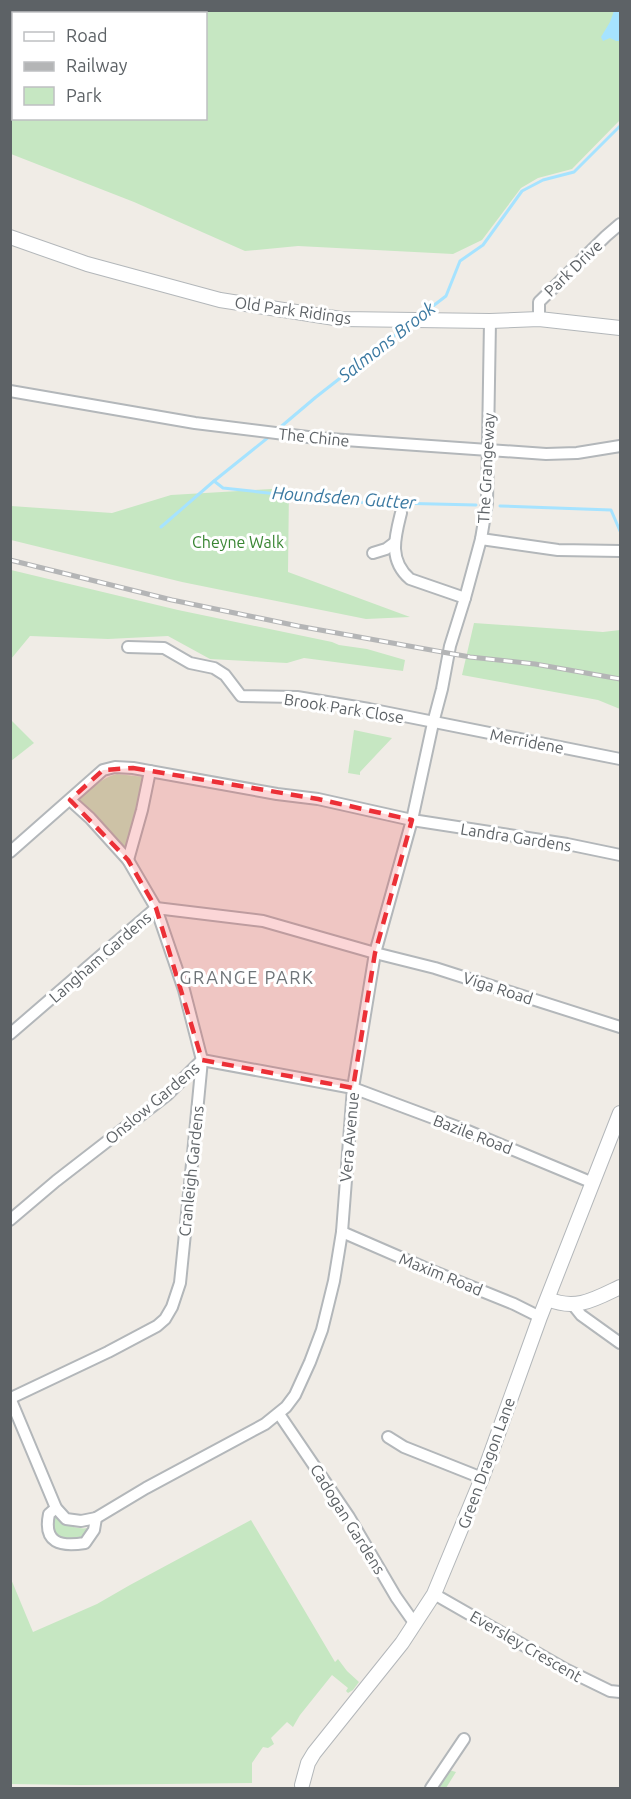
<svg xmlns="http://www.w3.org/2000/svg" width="631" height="1799" font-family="Ubuntu,sans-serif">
	<rect width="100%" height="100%" fill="#f0ece6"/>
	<g fill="#c6e7c2" fill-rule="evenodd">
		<path d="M10,11H620V120L572,169L538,178L521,188L482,240L453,254L298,246L245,251L134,202L11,154ZM14,14H206V118H14Z"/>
		<path d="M289,488L288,572L410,617L366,619L182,582L11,540V506L112,513L171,495Z"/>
		<path d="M11,570L178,610L332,642L339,645L367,649L405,660L403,671L304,658L287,663L210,659L168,636L108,639L30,636L11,659Z"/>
		<path d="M474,623L603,632L620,630V709L598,700L462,675Z"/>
		<path d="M11,720L34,743L11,761H10Z"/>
		<path d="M354,730L392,738L360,772V775L348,773Z"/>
		<path d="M117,774L144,777L129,841L124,847H119L78,800C91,789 101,778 117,774Z"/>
		<path d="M53,1513C62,1524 75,1530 89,1528L84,1537L70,1543L54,1535L49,1521Z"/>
		<path d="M251,1520L335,1662L338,1659L347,1671L359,1682L353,1690L348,1693L346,1691L348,1688L332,1675L300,1715L293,1727L287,1722L271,1738L274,1744L268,1748L263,1747L252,1763V1783L80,1785L11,1784V1579L33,1632L97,1604L130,1585Z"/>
		<path d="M449,1770L456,1772L446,1788H434Z"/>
	</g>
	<path fill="#a6e3ff" d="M614,11H620V41H616L610,38L603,41L601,37L610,22Z"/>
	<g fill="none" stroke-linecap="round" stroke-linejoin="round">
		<g stroke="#a6e3ff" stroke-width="3">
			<path d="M420,316L446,296L460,261L483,245L522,191L543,180L574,172L620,126"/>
			<path d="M277,430L316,397L408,325"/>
			<path d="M214,481L223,488L351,502L476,505"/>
			<path d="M500,506L611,510L620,531"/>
			<path d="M161,527L214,481L270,436"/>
		</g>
		<g stroke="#b3b7ba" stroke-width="14">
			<g id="minor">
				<path d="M539,319V302L606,236L620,224"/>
				<path d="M10,391L195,423L316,438L546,454L577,453L620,446"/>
				<path d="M401,513C395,537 388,560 410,579L465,598"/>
				<path d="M481,539L558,550L620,551"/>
				<path d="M373,553L386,549L394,543"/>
				<path d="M128,647L164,648L190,663L214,668L225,675L241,696L297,697L369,709L620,759"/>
				<path d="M10,852L103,770L115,767L133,768L277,794L318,799L412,820L567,844L620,855"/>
				<path d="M128,860L142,810L150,771"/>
				<path d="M10,1034L156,908L263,921L375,953L435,968L620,1027"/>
				<path d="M10,1220L56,1181L167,1095L202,1060L353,1088L468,1131L593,1183"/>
				<path d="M342,1232L425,1268L514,1304L540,1317"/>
				<path d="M573,1305L581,1315L620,1343"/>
				<path d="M10,1398L56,1508L66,1519L81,1521L96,1518L146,1488L265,1424L286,1407L295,1395L310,1362L322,1330L334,1281L342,1232L353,1088L375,953L412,820L433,723L442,689L450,646L465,598L481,539L487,503L490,321"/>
				<path d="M11,1398L108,1352L157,1326L165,1319L172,1307L180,1283L193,1154L202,1060L184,990L156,908L128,860L90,818L70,800"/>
				<path d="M279,1414L349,1517L396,1597L415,1624"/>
				<path d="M388,1437L404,1447L482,1478"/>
				<path d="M56,1508L49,1514C43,1543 60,1547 85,1543L94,1530L96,1518"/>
				<path d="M434,1594L565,1669L610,1691L620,1692"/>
				<path d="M431,1788L464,1739"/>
			</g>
		</g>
		<g stroke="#b3b7ba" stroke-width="16">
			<g id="tertiary">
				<path d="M10,237L87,264L220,300L341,319L490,321L539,319L620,328"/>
				<path d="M548,1299C576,1311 595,1299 620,1287"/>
				<path d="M302,1785L308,1763L314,1753L402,1643L434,1594L482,1478L540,1317L620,1113"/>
			</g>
		</g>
		<use href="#minor" stroke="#fff" stroke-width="10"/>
		<use href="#tertiary" stroke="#fff" stroke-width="14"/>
		<g stroke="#b4b5b6" stroke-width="5">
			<path id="rail" d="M10,560L172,600L298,626L470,657L535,664L620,679"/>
		</g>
		<use href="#rail" stroke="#fff" stroke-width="3" stroke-dasharray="9" stroke-linecap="butt"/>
	</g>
	<path fill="#ec3037" fill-opacity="0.2" stroke="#ec3037" stroke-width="4.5" stroke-dasharray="12 8" stroke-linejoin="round" d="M133,768L318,799L412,820L375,953L353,1088L202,1060L156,908L128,860L70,800L103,770Z"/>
	<g text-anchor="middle" stroke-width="6" stroke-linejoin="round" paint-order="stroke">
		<g font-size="16" fill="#5d6266" stroke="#fff">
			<text transform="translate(573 268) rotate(-44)" y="6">Park Drive</text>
			<text transform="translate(293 310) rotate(8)" y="6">Old Park Ridings</text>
			<text transform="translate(314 437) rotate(6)" y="6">The Chine</text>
			<text transform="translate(486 468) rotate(-87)" y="6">The Grangeway</text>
			<text transform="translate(344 708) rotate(9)" y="6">Brook Park Close</text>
			<text transform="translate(527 741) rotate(11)" y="6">Merridene</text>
			<text transform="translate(516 837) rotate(9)" y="6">Landra Gardens</text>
			<text transform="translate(100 957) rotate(-41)" y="6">Langham Gardens</text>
			<text transform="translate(498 988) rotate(18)" y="6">Viga Road</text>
			<text transform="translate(152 1103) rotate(-40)" y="6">Onslow Gardens</text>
			<text transform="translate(473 1134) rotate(21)" y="6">Bazile Road</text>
			<text transform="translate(349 1137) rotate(-85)" y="6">Vera Avenue</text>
			<text transform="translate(191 1171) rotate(-84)" y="6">Cranleigh Gardens</text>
			<text transform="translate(441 1274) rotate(22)" y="6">Maxim Road</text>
			<text transform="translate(486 1463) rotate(-70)" y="6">Green Dragon Lane</text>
			<text transform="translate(348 1519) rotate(58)" y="6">Cadogan Gardens</text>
			<text transform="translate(526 1646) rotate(30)" y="6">Eversley Crescent</text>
		</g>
		<g font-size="16" fill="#3a8634" stroke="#fff">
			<text x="238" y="548">Cheyne Walk</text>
		</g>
		<g font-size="18" font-style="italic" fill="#3b79a1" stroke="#fff">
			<text transform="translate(387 342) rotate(-38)" y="6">Salmons Brook</text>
			<text transform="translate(344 498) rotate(4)" y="6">Houndsden Gutter</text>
		</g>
		<g font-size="18" letter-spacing="1.5" fill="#6e7478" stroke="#fff">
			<text x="247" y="984">GRANGE PARK</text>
		</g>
	</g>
	<rect width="631" height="1799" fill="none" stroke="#5d6266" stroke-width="24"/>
	<rect x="12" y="12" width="195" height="108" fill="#ffffff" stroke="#bec0c2" stroke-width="1.5"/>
	<rect x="24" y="32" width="30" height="9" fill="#ffffff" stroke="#bec0c2" stroke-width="1.5"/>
	<text x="66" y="42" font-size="18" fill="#5d6266">Road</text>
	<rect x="24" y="62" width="30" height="9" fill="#b4b5b6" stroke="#bec0c2" stroke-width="1.5"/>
	<text x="66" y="72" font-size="18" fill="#5d6266">Railway</text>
	<rect x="24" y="87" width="30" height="18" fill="#c6e7c2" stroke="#bec0c2" stroke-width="1.5"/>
	<text x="66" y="102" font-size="18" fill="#5d6266">Park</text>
</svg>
